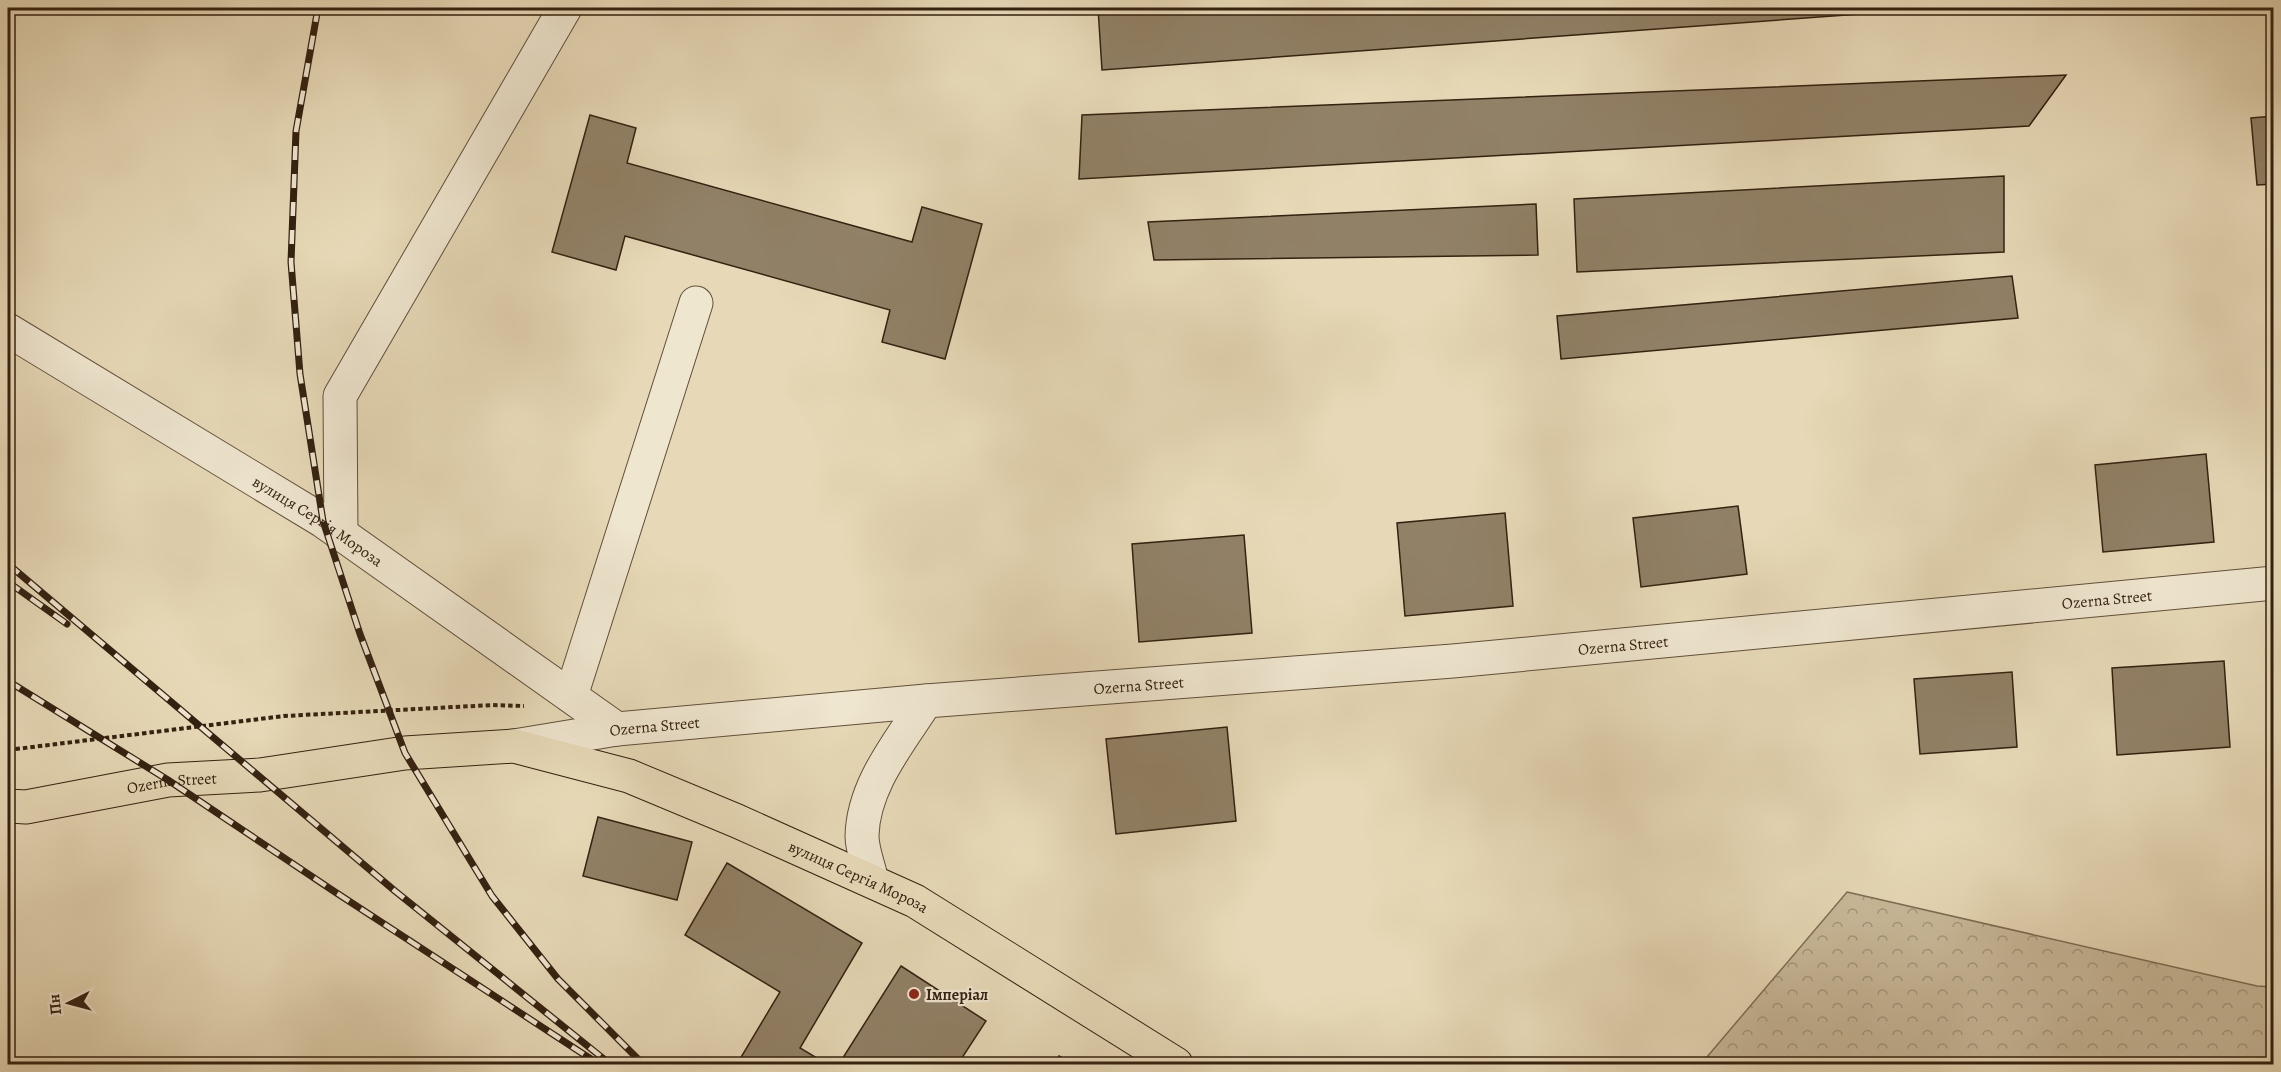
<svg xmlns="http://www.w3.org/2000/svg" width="2281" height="1072" font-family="Alegreya,serif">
	<defs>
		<pattern id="forest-crowns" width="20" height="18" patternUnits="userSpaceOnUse" patternTransform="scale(1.5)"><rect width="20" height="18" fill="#c9ba9b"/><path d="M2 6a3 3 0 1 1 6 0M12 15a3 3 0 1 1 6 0" fill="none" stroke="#a4977d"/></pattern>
	</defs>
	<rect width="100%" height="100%" fill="#e7d9b7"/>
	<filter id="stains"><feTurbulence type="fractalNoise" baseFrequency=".00333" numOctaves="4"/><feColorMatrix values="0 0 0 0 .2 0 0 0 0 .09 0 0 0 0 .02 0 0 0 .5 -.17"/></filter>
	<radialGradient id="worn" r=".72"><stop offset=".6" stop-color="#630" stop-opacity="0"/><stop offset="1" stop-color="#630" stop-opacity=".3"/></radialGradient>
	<path fill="url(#forest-crowns)" stroke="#7e6e56" stroke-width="1.5" d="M1847,892L2257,986L2273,987V1064H1701Z"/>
	<g fill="#918167" stroke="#342111" stroke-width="1.5">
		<path d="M1098,8H1928V9L1102,70Z"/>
		<path d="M2066,75L2029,126L1079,179L1082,115Z"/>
		<path d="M590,115L636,128L627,163L912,242L922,207L982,224L945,359L882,342L890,310L625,236L616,270L552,252Z"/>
		<path d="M2274,116V184L2257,185L2251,118Z"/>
		<path d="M2004,176V252L1577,272L1574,199Z"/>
		<path d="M1536,204L1538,255L1154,260L1148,222Z"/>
		<path d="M2012,276L2018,318L1561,359L1557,316Z"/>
		<path d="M2206,454L2214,542L2103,552L2095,465Z"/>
		<path d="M1738,506L1747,574L1641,587L1633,518Z"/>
		<path d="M1505,513L1513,606L1405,616L1397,523Z"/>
		<path d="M1244,535L1252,633L1139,642L1132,544Z"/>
		<path d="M2224,661L2230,747L2117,755L2112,668Z"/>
		<path d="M2012,672L2017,747L1920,754L1914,679Z"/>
		<path d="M1227,727L1236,821L1116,834L1106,739Z"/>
		<path d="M598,817L692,842L677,900L583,876Z"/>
		<path d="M727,863L862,943L800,1048L827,1064H737L780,992L685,935Z"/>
		<path d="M901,966L986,1021L958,1064H839Z"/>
		<path d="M1059,1056L1072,1064H1054Z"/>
	</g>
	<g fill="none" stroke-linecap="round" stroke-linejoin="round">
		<g stroke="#614f3a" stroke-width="35">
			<g id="minor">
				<path id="s1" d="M8,330L323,521L617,729"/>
				<path d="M341,535L340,396L565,8"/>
				<path d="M571,696L696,303"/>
				<path id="s2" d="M514,746L617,729L926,701L1453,661L2274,583"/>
				<path d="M872,881C869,867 862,850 862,836C863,785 900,742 926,701"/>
			</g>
		</g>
		<g stroke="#342111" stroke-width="35">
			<g id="major">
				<path id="s3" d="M8,806L26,807L168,780L260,775L405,753L514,746L629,776L737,821L915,901L1176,1064"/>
			</g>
		</g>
		<path stroke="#342111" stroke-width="4" stroke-dasharray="4.5 3" stroke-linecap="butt" d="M8,750L284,716L493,705L524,706"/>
		<use href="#minor" stroke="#efe6d0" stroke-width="33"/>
		<use href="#major" stroke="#e7d9b7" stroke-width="33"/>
		<g stroke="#342111" stroke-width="7">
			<g id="rail">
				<path d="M318,8L296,131L291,262L300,374L323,521L360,634L405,753L492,896L558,979L643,1064"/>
				<path d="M8,564L395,891L610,1064"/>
				<path d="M8,582L67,624"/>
				<path d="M8,681L168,780L332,890L594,1061"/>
			</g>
		</g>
		<use href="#rail" stroke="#efe6d0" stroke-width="4.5" stroke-dasharray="14" stroke-linecap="butt"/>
	</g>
	<circle fill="#8f2418" stroke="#efe6d0" stroke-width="2" cx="914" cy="994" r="6"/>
	<g text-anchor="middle" stroke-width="4.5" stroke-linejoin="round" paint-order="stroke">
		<g font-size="16" fill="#342111" stroke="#efe6d0">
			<text dy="6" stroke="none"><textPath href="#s1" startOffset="364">вулиця Сергія Мороза</textPath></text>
			<text dy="6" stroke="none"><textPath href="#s2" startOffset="1600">Ozerna Street</textPath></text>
			<text dy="6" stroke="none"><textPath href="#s2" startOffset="1114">Ozerna Street</textPath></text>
			<text dy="6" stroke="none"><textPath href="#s2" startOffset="628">Ozerna Street</textPath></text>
			<text dy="6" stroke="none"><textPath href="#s2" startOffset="142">Ozerna Street</textPath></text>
			<text dy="6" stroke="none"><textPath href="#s3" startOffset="166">Ozerna Street</textPath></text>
			<text dy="6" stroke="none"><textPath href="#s3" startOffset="880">вулиця Сергія Мороза</textPath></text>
		</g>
		<g font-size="16" font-weight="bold" fill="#342111" stroke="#efe6d0" text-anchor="start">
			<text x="926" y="1000">Імперіал</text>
		</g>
	</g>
	<rect width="2281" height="1072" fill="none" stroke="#e7d9b7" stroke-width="30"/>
	<rect x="9" y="9" width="2263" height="1054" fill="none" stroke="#342111" stroke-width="3"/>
	<rect x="15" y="15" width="2251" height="1042" fill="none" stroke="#342111" stroke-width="1.5"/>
	<g transform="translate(69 1003) rotate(264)" stroke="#efe6d0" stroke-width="4.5" paint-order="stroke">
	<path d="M0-4.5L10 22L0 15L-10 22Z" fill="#342111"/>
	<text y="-9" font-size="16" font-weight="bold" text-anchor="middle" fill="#342111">Пн</text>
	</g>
	<rect width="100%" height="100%" filter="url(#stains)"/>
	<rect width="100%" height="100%" fill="url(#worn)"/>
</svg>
